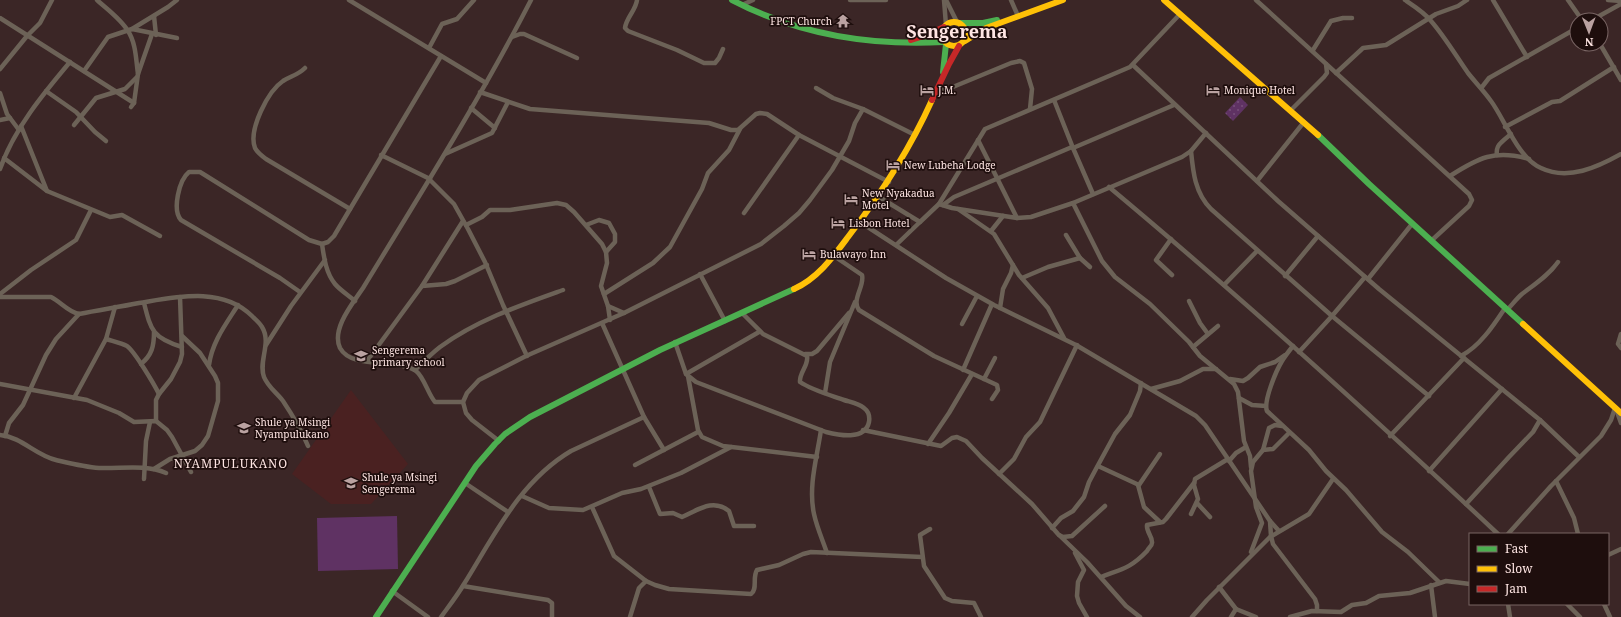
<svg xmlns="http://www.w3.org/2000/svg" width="1621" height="617" font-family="'Noto Serif',serif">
	<defs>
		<pattern id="park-dots" width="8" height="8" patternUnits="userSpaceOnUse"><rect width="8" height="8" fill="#5f3263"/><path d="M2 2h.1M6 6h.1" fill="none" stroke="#775079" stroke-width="1.8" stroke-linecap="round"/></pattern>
	</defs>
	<rect width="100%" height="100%" fill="#3b2626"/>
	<path fill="#4a2121" d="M351,390L408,464L371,504H331L292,474Z"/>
	<path fill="#5f3263" d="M397,516L398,569L318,571L317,518Z"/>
	<path fill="url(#park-dots)" d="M1240,97L1248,105L1233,121L1225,113Z"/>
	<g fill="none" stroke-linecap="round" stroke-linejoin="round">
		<g stroke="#6c6257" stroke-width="4.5">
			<path d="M97,0C107,9 121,19 128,31C136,43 136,60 138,74"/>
			<path d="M349,0L486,83"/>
			<path d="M637,0C636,10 626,18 625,28L628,31L677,50L704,63H715L719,58L723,49"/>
			<path d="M850,0H886"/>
			<path d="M944,0L946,25"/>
			<path d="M946,0L957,22"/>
			<path d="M1011,0L1018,16"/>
			<path d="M1256,0L1469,194L1472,200L1469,206L1431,241"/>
			<path d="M1405,0C1414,6 1425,13 1431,21C1445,37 1456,56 1468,73C1475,82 1484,91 1491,101C1505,120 1518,158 1541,168C1568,181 1598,167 1621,154"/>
			<path d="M1493,0L1527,57"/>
			<path d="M1568,0L1582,20"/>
			<path d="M1608,0L1621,1"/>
			<path d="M742,5L753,0"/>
			<path d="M154,16L156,35"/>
			<path d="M0,18L134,103"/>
			<path d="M1592,20L1621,4"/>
			<path d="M132,29L177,38"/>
			<path d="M512,37L520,34H524L577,58"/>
			<path d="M1600,44L1621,80"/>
			<path d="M429,48L442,24L457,19L474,0"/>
			<path d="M1313,50L1331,21L1343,18H1352"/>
			<path d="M1134,66L1278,201L1379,289L1540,420L1579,457"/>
			<path d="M305,68C298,75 291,76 283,81C268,91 248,130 255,148C257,152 262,156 266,159L350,209"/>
			<path d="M0,69L27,36L40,23L52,0"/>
			<path d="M84,71L108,37L132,29L168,7L177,0"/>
			<path d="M1336,73L1363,48L1386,45L1436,14L1458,6L1467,0"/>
			<path d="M1482,87L1489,78L1577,28"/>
			<path d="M816,88L833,98L863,109L915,135"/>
			<path d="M937,88L948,89L1011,63L1020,61L1024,63L1032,89L1030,109"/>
			<path d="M46,91L76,112L95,132L106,141"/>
			<path d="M480,92L530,109L709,123L731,130H738L756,114L760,113L767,114L799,135L889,182"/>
			<path d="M0,93L7,114L19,130"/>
			<path d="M1054,100L1073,148L1093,194"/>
			<path d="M131,107L134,103L138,74L152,34"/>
			<path d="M471,108L495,128"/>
			<path d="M1291,110L1324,77L1327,73L1326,64"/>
			<path d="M0,120L10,118"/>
			<path d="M74,125L96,98L125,89L137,77"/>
			<path d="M21,126L47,191"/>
			<path d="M1505,127L1552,102L1560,101L1614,67"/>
			<path d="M978,140L1017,218"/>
			<path d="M1073,148L1174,105"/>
			<path d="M1191,151C1193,172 1195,193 1211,209L1332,316L1429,396"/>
			<path d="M445,154L492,133L508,102"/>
			<path d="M381,155L430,179"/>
			<path d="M1497,155C1495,145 1503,141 1511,134"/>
			<path d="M4,158L47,191L110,217L122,215L160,236"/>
			<path d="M0,169C14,129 43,94 70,62"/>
			<path d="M1450,176C1478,158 1495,149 1529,159"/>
			<path d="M430,180L454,204L468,229L485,262L503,305L527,356"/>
			<path d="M1257,181L1304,122"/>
			<path d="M1109,187C1242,298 1371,415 1498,534"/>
			<path d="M879,197L920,222L939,204L985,129L1130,67L1180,14"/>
			<path d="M1073,203L1102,261L1115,277L1150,304L1189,342L1200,356L1234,384L1238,392L1244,441L1250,456L1251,467"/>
			<path d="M939,204L952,208L1017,218L1031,217L1073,203L1182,157L1191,151L1206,133"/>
			<path d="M943,205L954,197L1072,147"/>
			<path d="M958,209L994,234L1019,275L1048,308L1064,338"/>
			<path d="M744,213L799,135"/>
			<path d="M860,222L946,278L994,305L1076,345L1196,416L1205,425L1270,521L1279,531"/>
			<path d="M466,225L482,217L490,210H510L557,203L566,205L574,212L602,244L606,252L607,263L601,286L608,306L610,320"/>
			<path d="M586,225L599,220L609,223L615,234V242L606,252"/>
			<path d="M991,231L1003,216"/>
			<path d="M1066,235L1080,258"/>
			<path d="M1171,239L1156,260L1172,275"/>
			<path d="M322,244C324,258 326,273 335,284C340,290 348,295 355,301"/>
			<path d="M896,245L920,222"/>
			<path d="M834,256L862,275C865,286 851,300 859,310L934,356L997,385L998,390L992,399"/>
			<path d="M700,274L725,321"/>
			<path d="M1285,276L1318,236"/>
			<path d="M1022,278L1048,267L1080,258L1090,267"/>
			<path d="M1368,279L1412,224"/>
			<path d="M1224,285L1257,251"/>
			<path d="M422,286L446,284L455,281L487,265"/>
			<path d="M300,292L280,278L181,220C172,210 179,180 189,172H200L309,240L322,244L328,242L334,236L441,56"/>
			<path d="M0,294L31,270L76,240L91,210"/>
			<path d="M604,294L653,263L670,247L702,189L708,173L729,150L740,129"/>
			<path d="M0,297H51C61,302 68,312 79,314C99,310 119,307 139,303C176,297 222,286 252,316C255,319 260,323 262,327C272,343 258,361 264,377C268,387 277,393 283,401C293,416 301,429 308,446"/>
			<path d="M1189,301L1200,323L1208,334"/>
			<path d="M144,303C151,331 153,338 182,347"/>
			<path d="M608,306L624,313"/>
			<path d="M1000,308L1003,289L1011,273L1013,265"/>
			<path d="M1507,310C1512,305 1517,298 1522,294C1535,284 1549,275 1558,262"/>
			<path d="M602,323L644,417L664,450"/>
			<path d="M962,324L977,296"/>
			<path d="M1621,334L1618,344L1621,348"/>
			<path d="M106,339C112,341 121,343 127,346C135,352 154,384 159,394"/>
			<path d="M675,342L686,374L696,382L826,432C838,435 865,441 869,422C870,416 868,411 864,408C858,403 850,402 844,400C830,395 812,390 800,382C799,373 809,365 807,356L763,334L742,313"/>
			<path d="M266,345L291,306L325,260"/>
			<path d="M1293,346C1289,351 1285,356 1282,361C1276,371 1263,402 1267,411L1309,450L1326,471L1346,490L1382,532L1408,552L1439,582"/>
			<path d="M1193,347L1218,326"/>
			<path d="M1299,352L1332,316L1365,277"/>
			<path d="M805,354H812L817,351L849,313"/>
			<path d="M1461,356C1480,346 1493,326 1505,308"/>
			<path d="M367,361L422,286L463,221"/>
			<path d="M141,364C152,355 154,346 154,332"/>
			<path d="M209,365C212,342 226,324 238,305"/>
			<path d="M415,370C423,362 431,354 440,347C477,320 521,305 563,290"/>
			<path d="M963,370L992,304"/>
			<path d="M686,374L759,332"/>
			<path d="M688,376L698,430L702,437L723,446L817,457"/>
			<path d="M984,379L995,358"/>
			<path d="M1230,379L1243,381L1248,378L1260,367L1275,362L1285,355"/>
			<path d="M0,384L87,400L119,413L134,422L156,421L167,430L172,437L191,472"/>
			<path d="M1151,389L1180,381L1203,369H1216"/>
			<path d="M825,393L830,362L855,302"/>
			<path d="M74,398L106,339L115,307"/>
			<path d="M1239,398L1252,405L1266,406"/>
			<path d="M463,402H435C428,394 424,377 416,371C397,358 352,370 340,348C331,329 353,303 363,288C421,193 480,99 531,0"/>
			<path d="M1616,409L1621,423"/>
			<path d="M156,421V400L159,394L171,379L180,362L182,354L180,297"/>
			<path d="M821,430C817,457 808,487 814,514C817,528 823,541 827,553"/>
			<path d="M863,430L941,446L952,438L957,437L966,441L982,458L1032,504L1058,534L1087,562L1126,606L1140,617"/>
			<path d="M0,435C22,437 35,455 56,460C69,463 85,467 99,468C121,469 145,464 166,473"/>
			<path d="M5,436L9,423L23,405L46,355L56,339L79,314"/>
			<path d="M1390,436L1464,358"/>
			<path d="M499,441L472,420L466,413L463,402L467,393L479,380L526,356L624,313L761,244L784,226L799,213L810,200L832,170L849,141L855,123L863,109"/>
			<path d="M928,444L949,413L972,374"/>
			<path d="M1263,450L1273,449L1289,433"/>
			<path d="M1229,461L1236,453L1246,447"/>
			<path d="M635,465L698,432"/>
			<path d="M1098,466L1139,485L1160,454"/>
			<path d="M154,469L170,459L195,451L202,445L208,436L218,401V383L215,376L200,353L182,336"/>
			<path d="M1429,471L1502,389"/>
			<path d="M999,474L1014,459L1026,437L1040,422L1077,345"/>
			<path d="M144,479L146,441L150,422"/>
			<path d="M1556,481L1574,518L1578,534"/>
			<path d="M465,483L508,512"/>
			<path d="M1138,485L1144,507L1160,522"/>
			<path d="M649,487L660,514L673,513L682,517C698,510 713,498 729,511L734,526H754"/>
			<path d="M522,496L549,508L583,510L622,493L641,489L681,473L731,447"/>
			<path d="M1197,503L1210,517"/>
			<path d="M1466,504L1509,457L1533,432L1540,420"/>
			<path d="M592,507L614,556L646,581L655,585L669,589L751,594C758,589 752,578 757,570L779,565L803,554L811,552L922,557"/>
			<path d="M1191,514L1198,499L1194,485L1195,479L1228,459"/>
			<path d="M1270,521L1271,536L1273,544L1315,599L1317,605V611"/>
			<path d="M1052,528L1061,518L1073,511L1084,497L1089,482L1097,467L1115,434L1130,415L1140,391L1141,383"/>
			<path d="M930,529L920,535L924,566L945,598L952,601L974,603L981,617"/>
			<path d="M1508,534L1551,486L1601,436L1611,420L1615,408"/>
			<path d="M1059,535L1063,537L1072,536L1105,506"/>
			<path d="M1251,552L1262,523L1256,507L1251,471L1253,462L1263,450L1269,428L1275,425L1282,426"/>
			<path d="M1075,553L1084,570L1078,582L1077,596L1079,603L1087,617"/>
			<path d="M1608,555L1621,549"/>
			<path d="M1101,577C1122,569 1131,568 1147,551C1148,548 1152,546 1152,543C1153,537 1146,532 1147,525L1163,522L1166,519L1194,483"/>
			<path d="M1431,585L1435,617"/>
			<path d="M463,586L548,600L552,603V617"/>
			<path d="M1219,587L1236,609L1256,617"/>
			<path d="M392,591L428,617"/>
			<path d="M1508,604L1510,617"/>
			<path d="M1567,604L1580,617"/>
			<path d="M1604,604L1610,617"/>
			<path d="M441,617C449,606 457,596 464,584C494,536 520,481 571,451L644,417"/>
			<path d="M630,617L639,588L646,581"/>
			<path d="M1192,617L1207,600L1270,537L1309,514L1333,479"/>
			<path d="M1231,617L1236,609"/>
			<path d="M1290,617L1312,611L1341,612L1352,605L1366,603L1379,596L1410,593L1446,581L1470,584"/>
		</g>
		<g stroke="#4caf50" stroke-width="6">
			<path d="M732,0C797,34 871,46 944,42"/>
			<path d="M960,23H983L997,20"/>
			<path d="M943,72L946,44"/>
			<path d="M1318,135L1369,184L1523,324"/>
			<path d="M376,617L476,466L495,444L505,434L530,417L660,350L794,289"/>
		</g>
		<g stroke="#ffc107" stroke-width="6">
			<path d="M1164,0L1318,135"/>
			<circle cx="954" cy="34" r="12"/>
			<path d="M965,41L986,28L1063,0"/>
			<path d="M794,289C818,278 833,257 848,237C881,194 910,149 932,100"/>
			<path d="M1523,324L1621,413"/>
		</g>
		<g stroke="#c62828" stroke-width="6">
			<path d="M911,40L927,35L944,27"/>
			<path d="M932,100L949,64L959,46"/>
		</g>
	</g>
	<defs>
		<g id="temple-bare" transform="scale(1.08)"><path d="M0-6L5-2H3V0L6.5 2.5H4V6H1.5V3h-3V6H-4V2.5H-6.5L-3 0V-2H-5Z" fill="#baa2a1" stroke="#1e0e0d" stroke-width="2.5" paint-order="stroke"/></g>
		<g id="hotel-bare" transform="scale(1.08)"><path d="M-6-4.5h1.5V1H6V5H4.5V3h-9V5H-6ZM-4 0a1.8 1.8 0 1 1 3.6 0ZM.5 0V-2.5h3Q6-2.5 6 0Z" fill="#baa2a1" stroke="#1e0e0d" stroke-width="2.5" paint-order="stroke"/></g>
		<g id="school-bare" transform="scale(1.08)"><path d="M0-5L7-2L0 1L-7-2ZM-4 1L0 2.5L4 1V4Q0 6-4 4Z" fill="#baa2a1" stroke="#1e0e0d" stroke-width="2.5" paint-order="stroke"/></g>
	</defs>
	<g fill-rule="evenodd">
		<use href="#temple-bare" x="843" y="21"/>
		<use href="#hotel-bare" x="927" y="90"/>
		<use href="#hotel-bare" x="1213" y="90"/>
		<use href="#hotel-bare" x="893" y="165"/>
		<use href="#hotel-bare" x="851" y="199"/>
		<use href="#hotel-bare" x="838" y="223"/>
		<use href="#hotel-bare" x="809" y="254"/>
		<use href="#school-bare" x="361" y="356"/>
		<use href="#school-bare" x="244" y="428"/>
		<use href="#school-bare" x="351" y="483"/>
	</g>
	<g text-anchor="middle" stroke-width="3.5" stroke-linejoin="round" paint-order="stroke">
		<g font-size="10" fill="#fee5e3" stroke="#1e0e0d" text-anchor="start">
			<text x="832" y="25" text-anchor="end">FPCT Church</text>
			<text x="938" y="94">J.M.</text>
			<text x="1224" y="94">Monique Hotel</text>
			<text x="904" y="169">New Lubeha Lodge</text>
			<text x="862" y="197">New Nyakadua<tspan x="862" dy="12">Motel</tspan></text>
			<text x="849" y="227">Lisbon Hotel</text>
			<text x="820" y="258">Bulawayo Inn</text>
			<text x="372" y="354">Sengerema<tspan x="372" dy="12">primary school</tspan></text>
			<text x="255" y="426">Shule ya Msingi<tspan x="255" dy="12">Nyampulukano</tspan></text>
			<text x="362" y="481">Shule ya Msingi<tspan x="362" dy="12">Sengerema</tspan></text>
		</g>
		<g font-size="12" letter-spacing="1" fill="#fee5e3" stroke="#1e0e0d">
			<text x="231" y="468">NYAMPULUKANO</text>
		</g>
		<g font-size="18" font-weight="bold" fill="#fee5e3" stroke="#1e0e0d">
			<text x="957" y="38">Sengerema</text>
		</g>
	</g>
	<rect x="1469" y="533" width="140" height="72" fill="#1e0e0d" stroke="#786463"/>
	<rect x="1477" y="546" width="20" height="6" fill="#4caf50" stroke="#786463"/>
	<text x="1505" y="553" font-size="12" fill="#fee5e3">Fast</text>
	<rect x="1477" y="566" width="20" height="6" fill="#ffc107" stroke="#786463"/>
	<text x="1505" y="573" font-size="12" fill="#fee5e3">Slow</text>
	<rect x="1477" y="586" width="20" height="6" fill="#c62828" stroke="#786463"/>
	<text x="1505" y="593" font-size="12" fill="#fee5e3">Jam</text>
	<g transform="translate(1589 32) rotate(179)"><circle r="19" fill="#1e0e0d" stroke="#786463"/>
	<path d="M0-3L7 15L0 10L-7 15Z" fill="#baa2a1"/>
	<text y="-6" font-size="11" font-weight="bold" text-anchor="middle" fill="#fee5e3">N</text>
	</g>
</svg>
